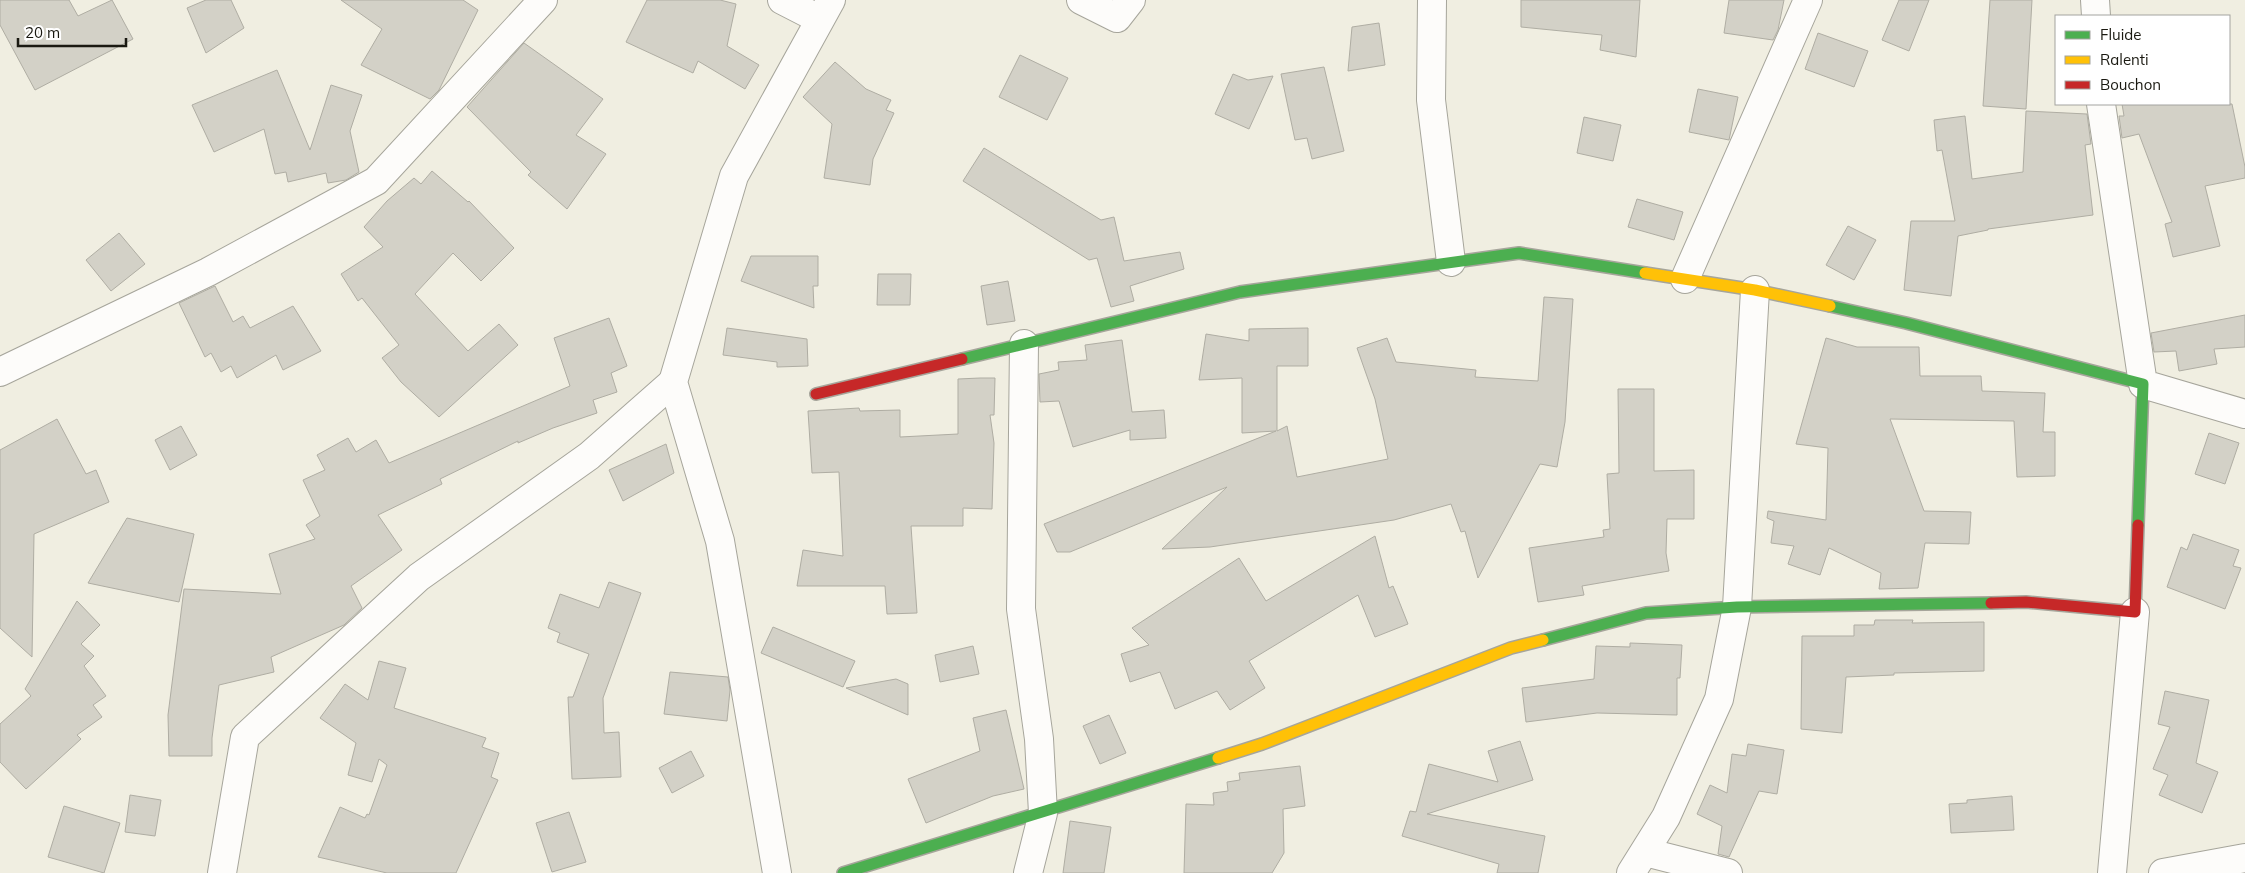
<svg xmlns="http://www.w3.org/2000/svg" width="2245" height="873" font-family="Mulish,sans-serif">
	<rect width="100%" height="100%" fill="#f0eee1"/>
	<g fill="#d3d1c7" stroke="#afada3">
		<path d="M0,0H69L78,16L112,0L133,39L35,90L0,25Z"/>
		<path d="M206,0H231L244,28L206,53L187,8Z"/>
		<path d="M341,0H463L478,10L439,90L430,99L361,65L382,29Z"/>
		<path d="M647,0H720L736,4L727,46L759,65L745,89L698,61L693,73L626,42Z"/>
		<path d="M1521,0H1640L1636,57L1600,50L1602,35L1521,27Z"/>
		<path d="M1729,0H1784L1778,30L1773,40L1724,33Z"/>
		<path d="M1899,0H1929L1909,51L1882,40Z"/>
		<path d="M1990,0H2032L2026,109L1983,106Z"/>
		<path d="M1379,23L1385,65L1348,71L1352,27Z"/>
		<path d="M1818,33L1868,51L1854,87L1805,69Z"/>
		<path d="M524,43L603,99L576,135L606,154L567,209L528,175L531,172L467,107Z"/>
		<path d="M1020,55L1068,78L1047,120L999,97Z"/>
		<path d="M835,62L866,89L891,100L886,110L894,113L873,159L870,185L824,178L832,124L803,97Z"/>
		<path d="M1324,67L1344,151L1312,159L1307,138L1295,140L1281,74Z"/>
		<path d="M277,70L310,150L331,85L362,95L350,131L359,172L346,180L328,183L326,173L288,182L286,172L275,174L264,129L214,152L192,105Z"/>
		<path d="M1233,74L1248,80L1273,76L1249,129L1215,114Z"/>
		<path d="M1698,89L1738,97L1729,140L1689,132Z"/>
		<path d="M2122,104H2232L2245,167V178L2205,186L2220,246L2173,257L2165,224L2172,222L2139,134L2122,138L2119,116H2124Z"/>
		<path d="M2026,111L2087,114L2091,144L2085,145L2093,215L1988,229V230L1958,236L1951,296L1904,290L1911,221H1955L1942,150L1937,151L1934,120L1965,116L1972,179L2023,172Z"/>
		<path d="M1584,117L1621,125L1613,161L1577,153Z"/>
		<path d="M984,148L1101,220L1114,217L1124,261L1180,252L1184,269L1130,286L1134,301L1111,307L1097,258L1089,260L963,181Z"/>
		<path d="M432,171L468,202L469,201L514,248L481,281L453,253L415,294L468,351L499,324L518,345L439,417L401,382L382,358L399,345L362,298L358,301L341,274L383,247L364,227L387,201L414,178L421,184Z"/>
		<path d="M1637,199L1683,212L1674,240L1628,227Z"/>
		<path d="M1848,226L1876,240L1854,280L1826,265Z"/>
		<path d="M119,233L145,264L111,291L86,260Z"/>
		<path d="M751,256H818V286H813L814,308L741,281Z"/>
		<path d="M878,274H911L910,305H877Z"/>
		<path d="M1008,281L1015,321L987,325L981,286Z"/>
		<path d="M215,286L233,322L243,316L250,328L293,306L321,351L283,370L276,355L237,378L231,366L221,372L211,353L205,357L179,303Z"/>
		<path d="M1544,297L1573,299L1565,422L1557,467L1540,464L1478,578L1465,531L1461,532L1451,504L1394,520L1210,547L1162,549L1227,487L1070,552H1057L1044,524L1276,431L1242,433V378L1199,380L1206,334L1249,341V329L1308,328V366H1277V431L1287,426L1297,477L1388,459L1375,399L1357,348L1387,338L1396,362L1476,370L1475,377L1538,381Z"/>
		<path d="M2245,315V347L2214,349L2217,364L2179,371L2176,351L2154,352L2151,333Z"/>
		<path d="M609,318L627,366L611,373L617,392L593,400L597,413L553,428L518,443V441L440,479L442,484L378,515L402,550L351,586L362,608L344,625L271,657L274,672L219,685L212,738V756H169L168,715L184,589L281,594L269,554L315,539L306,525L320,516L303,480L325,470L317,455L348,438L356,452L376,440L389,463L570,386L554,338Z"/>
		<path d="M727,328L807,339L808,366L777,367V362L723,355Z"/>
		<path d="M1826,338L1857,347H1919L1920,376H1981L1982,391L2045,393L2043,432H2055V476L2017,477L2014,421L1890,419L1924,511L1971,512L1969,544L1925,543L1918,588L1879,589L1881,573L1829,548L1820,575L1788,564L1794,546L1771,543L1774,521L1767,518L1768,511L1826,520L1828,448L1796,444Z"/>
		<path d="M1122,340L1132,412L1164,410L1166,438L1130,440V430L1073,447L1059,401L1040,402L1039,374L1059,370L1058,362L1087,360L1085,345Z"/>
		<path d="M980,378H995L994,415H990L994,443L992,509L963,508V526H911L917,613L887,614L885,586H797L803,550L843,556L839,472L812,473L808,411L859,408L860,411L900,410V437L958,434V379Z"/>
		<path d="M1618,389H1654V471L1694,470V519H1667L1666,553L1669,571L1582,586L1584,595L1538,602L1529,548L1604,537L1603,530L1610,529L1607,474L1619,473Z"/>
		<path d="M57,419L86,474L96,470L109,502L34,534L32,657L0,628V450Z"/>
		<path d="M181,426L197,455L170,470L155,440Z"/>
		<path d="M2209,433L2239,443L2225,484L2195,474Z"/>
		<path d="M666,444L674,473L623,501L609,470Z"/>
		<path d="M127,518L194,534L179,602L88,583Z"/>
		<path d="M2193,534L2239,550L2233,566L2241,568L2225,609L2167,587L2181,547L2187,550Z"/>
		<path d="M1375,536L1389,588L1393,586L1408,624L1375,637L1358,595L1249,661L1265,688L1230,710L1217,691L1175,709L1160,672L1130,682L1121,654L1149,645L1132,628L1239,558L1266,601Z"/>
		<path d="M609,582L641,593L603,698L604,733L619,732L621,777L572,779L568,697H573L589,654L557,642L560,633L548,628L560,594L599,608Z"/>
		<path d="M77,601L100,625L81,644L94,656L84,666L106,696L93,705L102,717L77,735L81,739L26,789L0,762V724L31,696L25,689Z"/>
		<path d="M1875,620H1913L1912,623L1984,622V671L1894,673V675L1846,677L1842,733L1801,729L1802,636H1854V625H1874Z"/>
		<path d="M773,627L855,661L843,687L761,653Z"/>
		<path d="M1630,643L1682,645L1680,678H1677V715L1597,713L1526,722L1522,688L1594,679L1596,646L1630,647Z"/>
		<path d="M973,646L979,674L940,682L935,655Z"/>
		<path d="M379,661L406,668L394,708L486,738L482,747L499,753L491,777L498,780L456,873H387L318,857L340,807L365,818L367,814L369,815L387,765L379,759L372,782L348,775L356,743L320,718L345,684L368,700Z"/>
		<path d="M670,672L728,677L730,690L727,721L664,714Z"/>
		<path d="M896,679L908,684V715L846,688Z"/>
		<path d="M2165,691L2209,700L2196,763L2218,772L2202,813L2159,795L2168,775L2153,769L2170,727L2158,724Z"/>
		<path d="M1006,710L1024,789L993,796L926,823L908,779L980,751L973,718Z"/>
		<path d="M1109,715L1126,753L1100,764L1083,726Z"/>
		<path d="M1520,741L1533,780L1427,814L1545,836L1538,873H1497L1499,864L1402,836L1410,811L1416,812L1429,764L1498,782L1488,751Z"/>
		<path d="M1748,744L1784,750L1777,794L1759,791L1729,857L1718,854L1722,826L1697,814L1710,785L1727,793L1732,754L1746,756Z"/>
		<path d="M691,751L704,776L672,793L659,768Z"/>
		<path d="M1300,766L1305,806L1283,809L1284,853L1272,873H1184L1186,804L1214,805L1213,793L1228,791L1227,782L1240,780L1239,773Z"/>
		<path d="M130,795L161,800L155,836L125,832Z"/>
		<path d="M2012,796L2014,830L1951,833L1949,804L1967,803V800Z"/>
		<path d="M64,806L120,823L104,873L48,857Z"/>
		<path d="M569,812L586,862L552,872L536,823Z"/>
		<path d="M1070,821L1111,827L1104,873H1063Z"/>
	</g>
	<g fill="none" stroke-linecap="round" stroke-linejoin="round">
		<g stroke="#a6a59b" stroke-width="30">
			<g id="street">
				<path d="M782,0L819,19"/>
				<path d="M1081,0L1117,18L1131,0"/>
				<path d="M1432,0L1431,100L1451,262"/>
				<path d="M2095,0L2096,16"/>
				<path d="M2101,104L2143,384L2245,414"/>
				<path d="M1685,279L1808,0"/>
				<path d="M1024,344L1021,609L1039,739L1043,813L1028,873"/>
				<path d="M0,372L208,272L376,181L543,0"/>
				<path d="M1645,852L1728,873"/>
				<path d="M222,873L245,737L419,577L589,456L673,382"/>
				<path d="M777,873L720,541L673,382L734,176L831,0"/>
				<path d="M1631,873L1666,817L1719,699L1737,607L1755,290"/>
				<path d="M2112,873L2135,612"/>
				<path d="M2163,873L2245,858"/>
			</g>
		</g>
		<g stroke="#a6a59b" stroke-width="14">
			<g id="fast">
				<path d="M1830,306L1906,323L2143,384L2138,525"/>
				<path d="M962,359L1240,292L1519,253L1645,273"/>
				<path d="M1543,640L1646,613L1737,607L1991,603"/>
				<path d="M843,873L1218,758"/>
			</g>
		</g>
		<g stroke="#a6a59b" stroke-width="14">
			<g id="slow">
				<path d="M1645,273L1755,290L1830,306"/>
				<path d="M1218,758L1262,744L1511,648L1543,640"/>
			</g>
		</g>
		<g stroke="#a6a59b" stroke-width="14">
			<g id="jam">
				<path d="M816,394L962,359"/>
				<path d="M1991,603L2026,602L2135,612L2138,525"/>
			</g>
		</g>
		<use href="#street" stroke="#fdfcfa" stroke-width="28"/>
		<use href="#fast" stroke="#4caf50" stroke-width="11"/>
		<use href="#slow" stroke="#ffc107" stroke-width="11"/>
		<use href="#jam" stroke="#c62828" stroke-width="11"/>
	</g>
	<rect x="2055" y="15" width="175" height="90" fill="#ffffff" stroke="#a3a3a0"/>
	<rect x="2065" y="31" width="25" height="8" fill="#4caf50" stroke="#a3a3a0"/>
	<text x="2100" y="40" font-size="15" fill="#1a1911">Fluide</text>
	<rect x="2065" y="56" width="25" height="8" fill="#ffc107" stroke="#a3a3a0"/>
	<text x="2100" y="65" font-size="15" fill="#1a1911">Ralenti</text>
	<rect x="2065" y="81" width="25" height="8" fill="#c62828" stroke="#a3a3a0"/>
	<text x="2100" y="90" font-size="15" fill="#1a1911">Bouchon</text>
	<path d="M18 38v8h108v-8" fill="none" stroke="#1a1911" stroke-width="2.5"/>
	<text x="25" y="38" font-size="15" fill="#1a1911" stroke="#ffffff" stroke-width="4" paint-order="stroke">20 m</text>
</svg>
